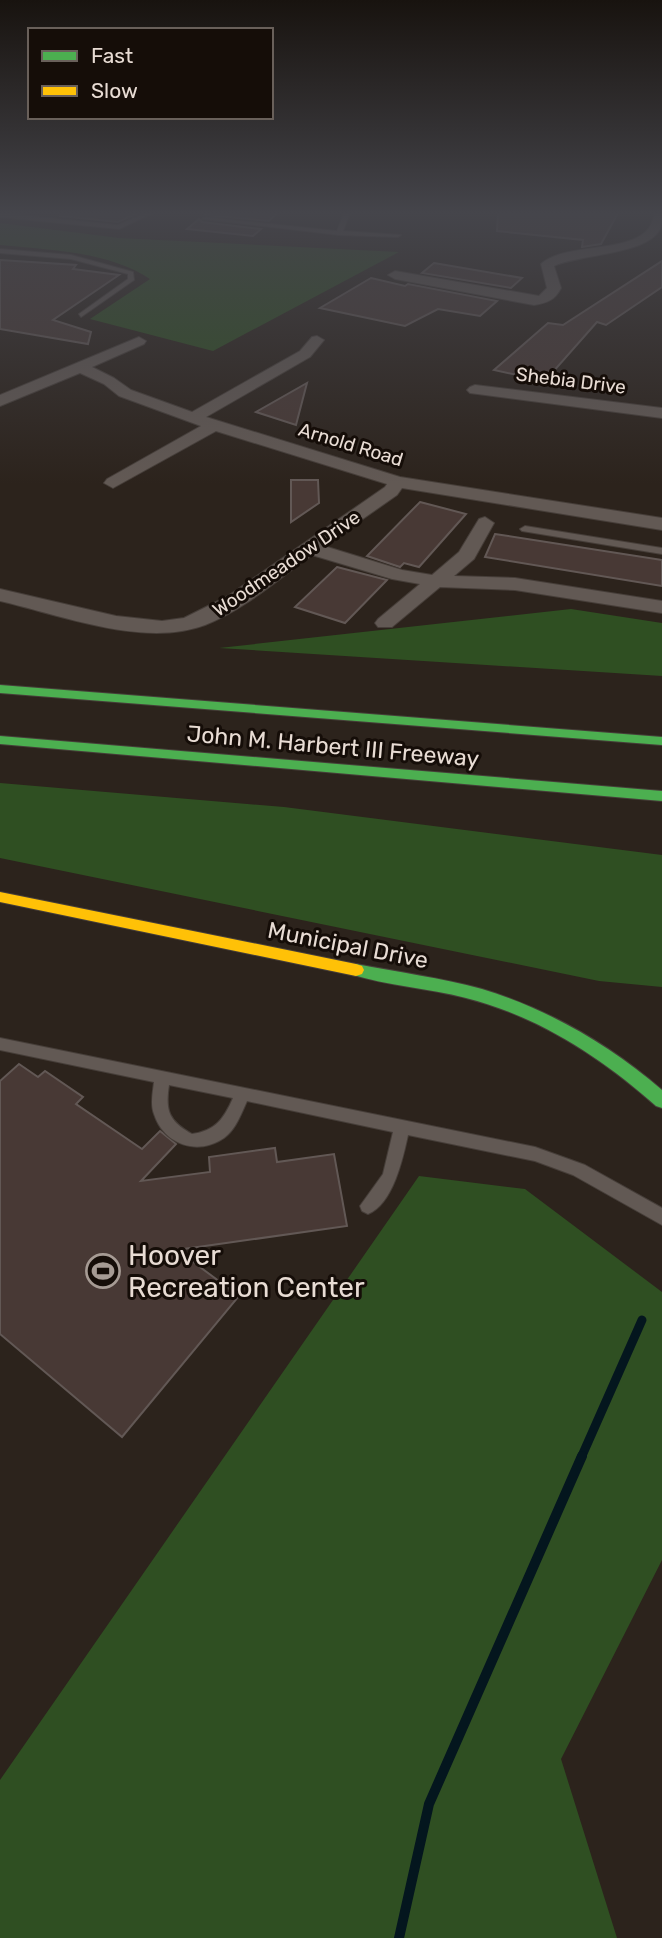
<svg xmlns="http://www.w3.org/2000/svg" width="662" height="1938" font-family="Rubik,sans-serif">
	<rect width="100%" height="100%" fill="#2c231c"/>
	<g fill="#2f4f22">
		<path d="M0,223L119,238L399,252L213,351L90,319L150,279C108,251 49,250 0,245Z"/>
		<path d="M571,609L662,623V676L219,648Z"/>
		<path d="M0,783L284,807L662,855V987L599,981L0,858Z"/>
		<path d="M419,1176L525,1189L662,1292V1560L561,1759L617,1938H0V1780Z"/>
	</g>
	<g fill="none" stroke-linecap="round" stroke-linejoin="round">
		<path stroke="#04161e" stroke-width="9" d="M581,1458L642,1320"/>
		<path stroke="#04161e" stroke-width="10" d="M399,1938L429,1804L582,1456"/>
	</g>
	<g fill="#483935" stroke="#625855" stroke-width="2">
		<path d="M60,213H138L118,222L60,216Z"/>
		<path d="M206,213H277L269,221L204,215Z"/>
		<path d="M498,213H618L601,244L582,247L583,240L497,231Z"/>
		<path d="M199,219L202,222L261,229L253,236L187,229Z"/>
		<path d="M0,260L76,265L73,269L119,275L53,320L91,332L88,344L0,329Z"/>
		<path d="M662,261V287L606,325L597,322L545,381L494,370L548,323L563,325Z"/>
		<path d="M434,263L522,278L511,288L422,273Z"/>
		<path d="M371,278L405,286L408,284L497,301L480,316L438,309L405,326L320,308Z"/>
		<path d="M307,383L296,425L256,412Z"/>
		<path d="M291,480H318L319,503L291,522Z"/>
		<path d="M420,502L466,514L419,567L404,563L400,567L367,556Z"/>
		<path d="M495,534L662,560V586L485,557Z"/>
		<path d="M337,567L387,580L345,623L295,607Z"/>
		<path d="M19,1064L38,1077L45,1071L83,1097L76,1104L142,1149L160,1131L176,1144L141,1181L210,1172L209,1157L275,1148L277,1162L334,1154L347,1226L177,1250L239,1296L122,1437L0,1334V1081Z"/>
	</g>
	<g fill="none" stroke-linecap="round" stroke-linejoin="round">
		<g stroke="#463e39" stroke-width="2">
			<g id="lane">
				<path d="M0,213L118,225L145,213H153L119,229L0,217Z"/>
				<path d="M344,213H350L343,231L401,235L398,237L339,235L202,219L205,217L337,231Z"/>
				<path d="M0,249L71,255L133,272L134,280L81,317L79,314L128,279V274L71,259L0,253Z"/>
				<path d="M525,526L662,548V554L522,531L520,529Z"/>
				<path d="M0,1038L535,1147L585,1165L662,1208V1225L573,1175L535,1161L408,1135C403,1158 393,1204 368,1214L362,1211L360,1206L383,1174L393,1132L247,1101C241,1114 236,1129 224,1138C198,1156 164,1145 154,1114C150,1104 153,1092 154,1082L0,1050ZM169,1085L233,1098C224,1119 215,1131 192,1134C169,1121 165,1111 169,1085Z"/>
			</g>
		</g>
		<g stroke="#463e39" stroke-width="2">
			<g id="street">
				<path d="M655,213H662C662,219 662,224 660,229C647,255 579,254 554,266L561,288C555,300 547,303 534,305L395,279L388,275L395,271L539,296L547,288L541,264C565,242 630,254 649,228C652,224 653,218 655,213Z"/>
				<path d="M317,336L324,340L310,357L206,417L400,477L662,518V530L402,488L397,495L324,546L402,570L432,575L459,552L479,519L485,517L494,523L474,559L454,576L515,578L662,601V613L515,590L440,587L392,627H378L375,623L378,619L420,584L392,579L312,555C278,579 244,610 205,625C144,648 61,615 0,601V589L116,616L162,621L184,618L228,596L385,487L387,484L216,431L113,488L104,483L107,479L201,426L119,396L104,384L80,373L0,406V395L139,337L146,341L144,344L92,367L114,378L131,390L192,412L300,351L312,337Z"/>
				<path d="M475,385L662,408V418L470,393L467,390L470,387Z"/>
			</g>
		</g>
		<g stroke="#463e39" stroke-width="2">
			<g id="fast">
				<path d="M0,685L662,737V745L0,693Z"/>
				<path d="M0,736L662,791V801L0,744Z"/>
				<path d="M356,964C398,972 441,978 482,989C548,1009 610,1045 662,1090V1108L656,1106C602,1058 538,1016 466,998C428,988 388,986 350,974L348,970L350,966Z"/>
			</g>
		</g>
		<g stroke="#463e39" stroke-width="2">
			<path id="slow" d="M0,892L356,964L362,966L364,970L362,974L356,976L0,902Z"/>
		</g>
		<use href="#lane" fill="#625954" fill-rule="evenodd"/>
		<use href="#street" fill="#625954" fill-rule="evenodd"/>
		<use href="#fast" fill="#4caf50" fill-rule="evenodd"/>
		<use href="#slow" fill="#ffc107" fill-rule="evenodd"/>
	</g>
	<linearGradient id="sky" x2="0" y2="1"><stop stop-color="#18130f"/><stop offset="0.44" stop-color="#45454b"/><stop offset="1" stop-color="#45454b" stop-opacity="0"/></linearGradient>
	<rect width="662" height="484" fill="url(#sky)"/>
	<defs>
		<g id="stadium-ring" transform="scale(1.75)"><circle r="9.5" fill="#150d08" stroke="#a69b94" stroke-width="1.5"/><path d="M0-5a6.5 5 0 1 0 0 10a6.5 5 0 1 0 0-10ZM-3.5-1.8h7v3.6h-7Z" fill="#a69b94"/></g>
	</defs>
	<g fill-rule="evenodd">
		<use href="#stadium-ring" x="103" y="1271"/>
	</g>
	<g text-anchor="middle" stroke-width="6" stroke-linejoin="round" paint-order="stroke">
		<g font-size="19" fill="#e8dcd4" stroke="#150d08">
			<text transform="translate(571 380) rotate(7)" y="7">Shebia Drive</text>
			<text transform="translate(351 444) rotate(17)" y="7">Arnold Road</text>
			<text transform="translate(286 563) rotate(-34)" y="7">Woodmeadow Drive</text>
		</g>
		<g font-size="23" fill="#e8dcd4" stroke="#150d08">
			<text transform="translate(333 746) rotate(5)" y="8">John M. Harbert III Freeway</text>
			<text transform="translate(348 945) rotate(11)" y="8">Municipal Drive</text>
		</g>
		<g font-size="28" fill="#e8dcd4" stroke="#150d08" text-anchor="start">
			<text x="128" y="1265">Hoover<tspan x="128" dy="32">Recreation Center</tspan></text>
		</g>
	</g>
	<rect x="28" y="28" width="245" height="91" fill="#150d08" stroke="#69605a" stroke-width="2"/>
	<rect x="42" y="51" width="35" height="10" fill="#4caf50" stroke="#69605a" stroke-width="2"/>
	<text x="91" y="63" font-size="21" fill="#e8dcd4">Fast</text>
	<rect x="42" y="86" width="35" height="10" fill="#ffc107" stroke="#69605a" stroke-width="2"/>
	<text x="91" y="98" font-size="21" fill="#e8dcd4">Slow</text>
</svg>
